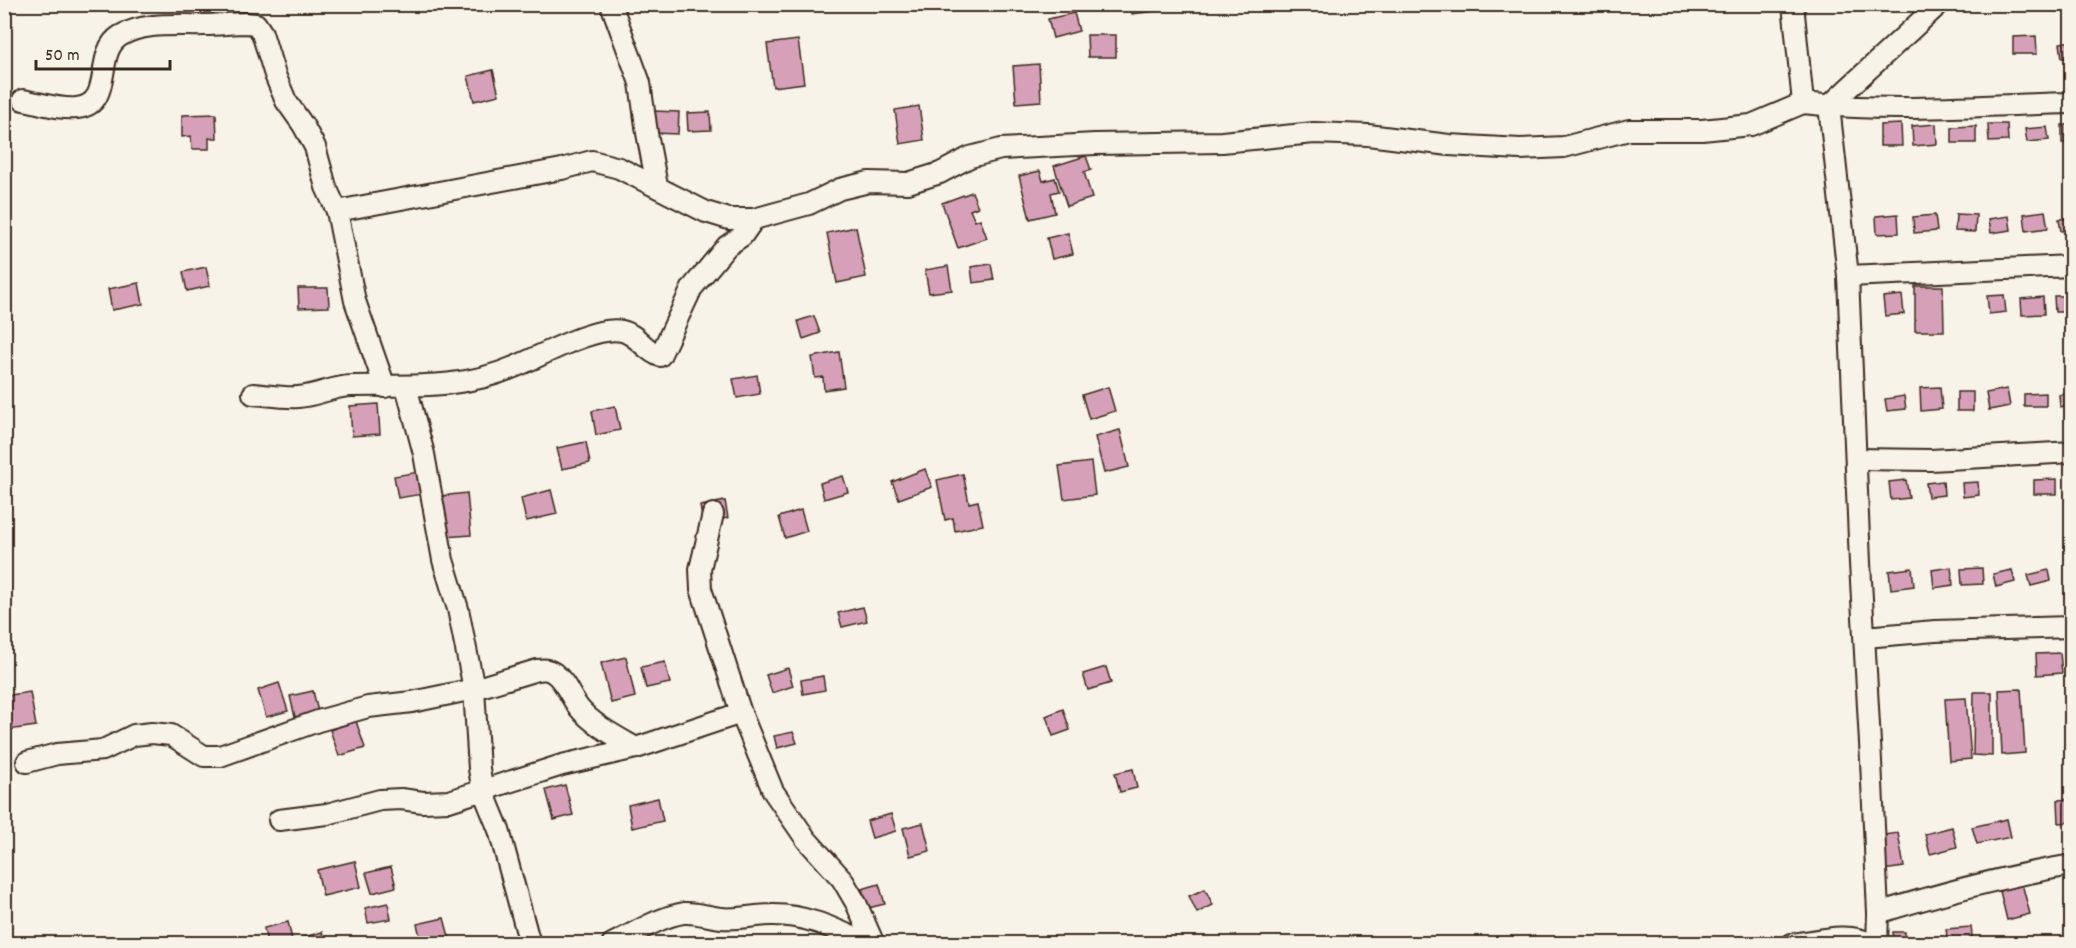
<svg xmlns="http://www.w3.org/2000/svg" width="2076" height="948" font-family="Dekko,sans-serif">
	<rect width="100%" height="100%" fill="#f7f3e8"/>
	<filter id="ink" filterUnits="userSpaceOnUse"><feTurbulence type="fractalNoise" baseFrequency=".0167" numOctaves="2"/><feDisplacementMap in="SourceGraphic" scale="12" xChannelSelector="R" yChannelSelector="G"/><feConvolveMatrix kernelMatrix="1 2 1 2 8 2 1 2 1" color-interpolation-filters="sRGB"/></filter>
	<g filter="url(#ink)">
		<g fill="#d6a1b8" stroke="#3b2a1e" stroke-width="1.5">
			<path d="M1131,4H1154L1155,11L1132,14Z"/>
			<path d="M1074,13L1079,31L1053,38L1048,19Z"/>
			<path d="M1087,35H1116V57H1088Z"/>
			<path d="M2036,36L2037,54H2013V37Z"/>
			<path d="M798,40L804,83L773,87L767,44Z"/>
			<path d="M2072,41V56L2062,58L2060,43Z"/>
			<path d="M1039,64L1041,101L1016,103L1013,66Z"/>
			<path d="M493,70L499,95L474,101L468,76Z"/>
			<path d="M919,106L924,140L900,144L895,110Z"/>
			<path d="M653,111L679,112L678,134L653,133Z"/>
			<path d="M710,112L711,130L688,131L687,113Z"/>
			<path d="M216,114L217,138H209V149H192L191,136L182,137V115Z"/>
			<path d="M1901,124L1902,146H1880V125Z"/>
			<path d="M1936,124L1937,144L1913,146L1912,126Z"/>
			<path d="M1988,124H2007L2008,141L1989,142Z"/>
			<rect x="2062" y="125" width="10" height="18"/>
			<path d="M1976,126V143H1952V127Z"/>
			<path d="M2047,127L2049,140L2027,142L2025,129Z"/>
			<path d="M1086,156L1091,170L1084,172L1092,198L1067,206L1054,166Z"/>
			<path d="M1040,171L1043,181L1055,178L1059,191L1051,193L1055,213L1030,219L1019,176Z"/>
			<path d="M972,192L978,207L970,210L975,221L980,219L987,238L958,248L942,203Z"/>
			<path d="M2045,211L2048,228L2026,231L2024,214Z"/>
			<path d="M1898,214L1899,233L1877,234L1876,216Z"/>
			<path d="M1956,214L1976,215L1975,232L1955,231Z"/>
			<path d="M1935,215L1937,231L1914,233L1913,217Z"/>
			<path d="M2009,216L2011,230L1991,233L1989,219Z"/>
			<path d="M2072,218V230L2061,231L2059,219Z"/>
			<path d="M856,227L866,277L837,283L827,233Z"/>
			<path d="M1068,233L1073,254L1052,259L1047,238Z"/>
			<path d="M991,264L994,280L973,283L971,267Z"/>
			<path d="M948,266L952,290L929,293L925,270Z"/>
			<path d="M206,267L210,286L187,291L183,272Z"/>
			<path d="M139,283L143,304L112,310L108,289Z"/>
			<path d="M1915,286H1943L1944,331H1915Z"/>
			<path d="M298,288H328L329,307L299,308Z"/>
			<path d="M1902,295L1904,314L1885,316L1883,297Z"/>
			<path d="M2004,295L2006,312L1989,314L1987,296Z"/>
			<path d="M2054,296H2072V312H2055Z"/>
			<path d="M2043,297L2044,314L2022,315L2021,299Z"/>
			<path d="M814,316L820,333L803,339L798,321Z"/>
			<path d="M839,352L844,387L824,390L823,377L815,378L812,357Z"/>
			<path d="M757,375L760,394L737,398L733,379Z"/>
			<path d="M1108,387L1115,411L1089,419L1082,395Z"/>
			<path d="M1940,387L1942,409L1921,411L1920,388Z"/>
			<path d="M2007,389L2010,406L1989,410L1986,393Z"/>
			<rect x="1957" y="392" width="16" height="19"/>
			<path d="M2046,393V406H2024V394Z"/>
			<path d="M2072,393V405L2060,407L2059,395Z"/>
			<path d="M1904,396L1906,409L1887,411L1885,399Z"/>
			<path d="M378,404L380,434L352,436L350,406Z"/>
			<path d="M615,406L620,430L596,435L592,411Z"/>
			<path d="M1120,430L1129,467L1104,473L1095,437Z"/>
			<path d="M586,442L590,463L562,469L557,448Z"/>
			<path d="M1091,462L1095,495L1064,499L1059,466Z"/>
			<path d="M925,469L932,487L899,499L892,482Z"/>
			<path d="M419,472L423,494L398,498L394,476Z"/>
			<path d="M963,474L969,503L978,501L983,525L955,531L953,518L945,520L937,480Z"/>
			<path d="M843,476L848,492L824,499L820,483Z"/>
			<path d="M2057,479V494H2034V480Z"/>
			<path d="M1906,480L1909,498L1891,500L1889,482Z"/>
			<path d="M1943,481L1944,495L1928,497L1926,483Z"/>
			<path d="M1978,482L1979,495L1963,497L1962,483Z"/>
			<path d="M551,490L557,514L526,521L521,498Z"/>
			<path d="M467,493L471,535L445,537L441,496Z"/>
			<path d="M725,501L728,518L703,523L700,506Z"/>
			<path d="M801,510L807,531L785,538L779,517Z"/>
			<path d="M1951,567L1953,585L1934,588L1932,570Z"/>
			<path d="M1912,568L1914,586L1891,589L1889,571Z"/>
			<path d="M1982,568L1983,584L1962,585L1961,569Z"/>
			<path d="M2012,570L2015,582L1996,587L1993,574Z"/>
			<path d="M2049,570L2051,581L2031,586L2028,575Z"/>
			<path d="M863,607L867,621L842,627L838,613Z"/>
			<path d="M2060,653L2062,673L2037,675L2036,654Z"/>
			<path d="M626,657L635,697L611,703L601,663Z"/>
			<path d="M665,662L670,683L646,688L641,667Z"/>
			<path d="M1106,667L1111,683L1088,690L1083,674Z"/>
			<path d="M788,668L793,686L772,693L766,675Z"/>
			<path d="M823,676L825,690L803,694L801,680Z"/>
			<path d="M279,683L288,711L266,717L258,690Z"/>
			<path d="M2021,689L2025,753L2002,755L1999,690Z"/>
			<path d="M313,691L318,712L295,717L290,696Z"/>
			<path d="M30,692L36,726L8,730L4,696Z"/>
			<path d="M1974,692H1992V756L1973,755Z"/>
			<path d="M1966,698L1971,759L1949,761L1945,699Z"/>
			<path d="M1063,709L1070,730L1053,736L1046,716Z"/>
			<path d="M2072,718V740L2067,741L2064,719Z"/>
			<path d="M356,721L365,748L339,756L330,730Z"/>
			<path d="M793,732L797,743L777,748L774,736Z"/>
			<path d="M1133,769L1137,788L1120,792L1115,773Z"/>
			<path d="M565,785L573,815L554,820L546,790Z"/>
			<path d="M658,798L663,821L632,828L628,805Z"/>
			<path d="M2072,799V822L2059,823L2058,800Z"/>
			<path d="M891,814L896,831L872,838L867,821Z"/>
			<path d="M2007,819L2011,837L1977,844L1972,827Z"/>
			<path d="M923,823L930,851L910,856L903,828Z"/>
			<path d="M1952,827L1957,847L1930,854L1925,834Z"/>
			<path d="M1898,833L1904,867L1883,870L1877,836Z"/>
			<path d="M355,861L361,887L323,896L317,870Z"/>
			<path d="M391,867L396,887L372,893L366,873Z"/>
			<path d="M2021,880L2030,914L2007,920L1999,887Z"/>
			<path d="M879,884L885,904L868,908L862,889Z"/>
			<path d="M1205,889L1213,905L1197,913L1189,896Z"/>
			<path d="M388,903L391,919L368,923L365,908Z"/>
			<path d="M444,918L451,944H422L417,924Z"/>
			<path d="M288,922L293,944H267L264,928Z"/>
			<path d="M1971,927L1973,944H1948L1946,929Z"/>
			<path d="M322,932L325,944H303L301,938Z"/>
			<path d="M1893,932H1905L1906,944H1894Z"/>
		</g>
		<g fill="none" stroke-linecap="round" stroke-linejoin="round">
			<g stroke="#3b2a1e" stroke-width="24">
				<g id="minor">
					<path d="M611,4L640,83L647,133L657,186"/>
					<path d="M1793,4L1803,103C1891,113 1983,105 2072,103"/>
					<path d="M23,100C41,103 60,110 77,108C115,104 93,53 120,36C145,21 178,26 205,25C219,25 233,23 246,23L256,24L262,33L275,75L286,101L303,125L315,147L326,187L337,211L355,301L385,387"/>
					<path d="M337,211L562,169L592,161L619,168L706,212L729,219H754L809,204L840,189L869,182L908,183L940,173L970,157L1001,149L1095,144L1222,142L1314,133L1368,135L1449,145L1520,149L1564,147L1629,130H1702L1751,125L1803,103"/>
					<path d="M1848,276L2072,266"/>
					<path d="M406,386L424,454L443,560L458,609L474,689L479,769L483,791L499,830L530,944"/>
					<path d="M253,394C267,395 284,398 298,397C316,396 334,386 352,386C408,385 461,390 514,367C540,357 595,325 622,331C637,334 646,352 660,356L692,288L727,246L742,236L754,219"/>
					<path d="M1856,459L1931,460L2072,452"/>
					<path d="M713,514L700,569L701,589L741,713L773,791L806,839L842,879L856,903L874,944"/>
					<path d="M1865,637L1935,631L2072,627"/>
					<path d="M27,762L57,754L103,750L134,735L152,733L171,735L204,756H220L318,721L368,707L412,702L474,689L537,670C544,669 548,669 554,673C566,682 570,697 579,708C593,725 617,737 636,748"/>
					<path d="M279,820L327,814L380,800L401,799L423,802L449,801L562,765L636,748L741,713"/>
					<path d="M1878,913C1942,893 2005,876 2072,865"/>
					<path d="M612,944C635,933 659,917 684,913C696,912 709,917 721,918C738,920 754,915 771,915C806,914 837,930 868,944"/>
					<path d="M1792,944C1816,941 1849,931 1871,944"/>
					<path d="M1877,944L1878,913L1871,761L1860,563L1848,276L1829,106L1939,4"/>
				</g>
			</g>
			<use href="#minor" stroke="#f7f3e8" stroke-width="20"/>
		</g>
	</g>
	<rect width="2076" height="948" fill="none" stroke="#f7f3e8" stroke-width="24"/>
	<rect x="12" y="12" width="2052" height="924" fill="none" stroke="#3b2a1e" stroke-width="2" filter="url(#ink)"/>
	<path d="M36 60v9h134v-9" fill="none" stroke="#3b2a1e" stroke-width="3"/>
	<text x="45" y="60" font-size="18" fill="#3b2a1e" stroke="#f7f3e8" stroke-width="4.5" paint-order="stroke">50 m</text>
</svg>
